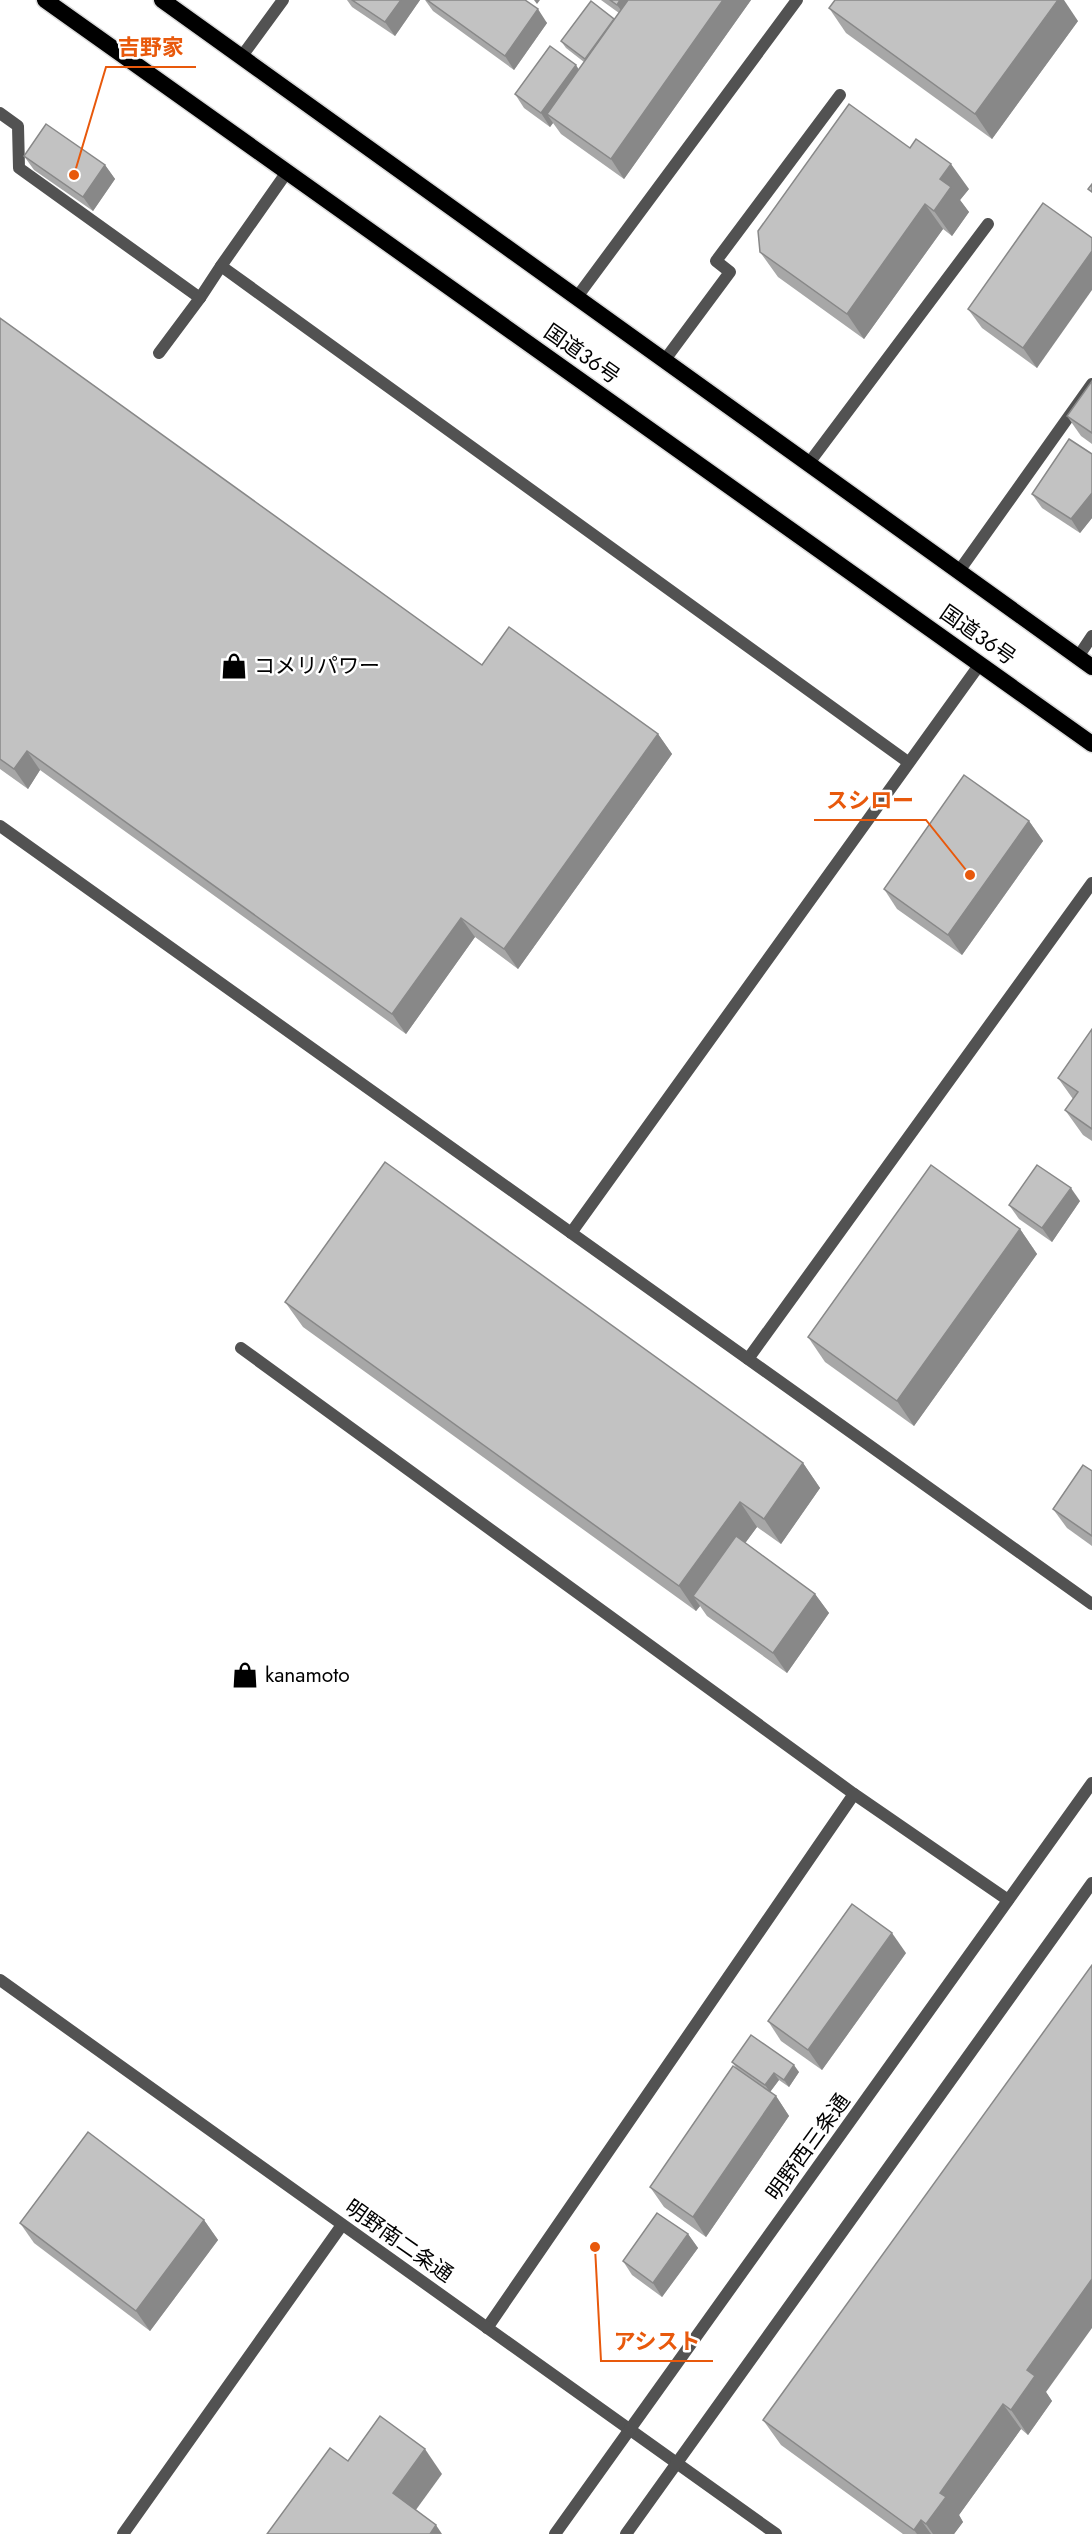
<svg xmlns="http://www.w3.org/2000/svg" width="1092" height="2534" font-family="Jost,'Noto Sans JP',sans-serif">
	<rect width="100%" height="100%" fill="#fff"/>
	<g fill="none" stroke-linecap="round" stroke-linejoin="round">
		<g stroke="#dbdbdb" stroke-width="19">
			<g id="trunk">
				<path d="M45,0L1092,744"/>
				<path d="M162,0L1092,667"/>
			</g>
		</g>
		<g stroke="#525252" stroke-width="12">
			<path d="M242,56L283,0"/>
			<path d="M0,113L18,126L19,168L200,298L221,266"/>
			<path d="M287,172L221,266L908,762"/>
			<path d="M577,297L797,0"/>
			<path d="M159,353L200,298"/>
			<path d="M664,361L730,272L716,261L840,95"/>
			<path d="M809,463L988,224"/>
			<path d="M959,571L1092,384"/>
			<path d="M1078,657L1092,636"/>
			<path d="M571,1233L980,664"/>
			<path d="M241,1348L854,1794"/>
			<path d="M748,1359L1092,883"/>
			<path d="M487,2328L854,1794L1008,1900"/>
			<path d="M123,2534L342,2225"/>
		</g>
		<path stroke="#525252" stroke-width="12" d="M0,826L1092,1604"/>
		<g stroke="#525252" stroke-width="12">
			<path d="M0,1980L776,2534"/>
			<path d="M555,2534L1092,1783"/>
			<path d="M626,2534L1092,1883"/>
		</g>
		<use href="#trunk" stroke="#000" stroke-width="16"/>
	</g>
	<g fill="#a7a7a7">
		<path d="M347,0H420L395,36L352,7Z"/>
		<path d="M425,0H525L547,23L514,70L433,11Z"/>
		<path d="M601,0H751L624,179L561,134L553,123L550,127L524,108L515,94L579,69L584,62L566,48L561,41L614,19L619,13Z"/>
		<path d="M829,8L1078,21L992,139L846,33Z"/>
		<path d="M24,156L105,165L115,179L93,211L34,170Z"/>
		<path d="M969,189L960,200L969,212L952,236L943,229L864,339L778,277L760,252Z"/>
		<path d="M1092,238L1037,368L982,328L968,309Z"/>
		<path d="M0,318L482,665L658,734L672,754L518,969L475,937L406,1034L40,770L28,789L0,769Z"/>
		<path d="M1092,381V444L1081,436L1067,416Z"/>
		<path d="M1092,454V518L1080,533L1042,508L1032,494Z"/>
		<path d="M1029,821L1043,841L962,955L897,909L884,889Z"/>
		<path d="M1092,1029V1141L1083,1135L1065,1110L1073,1099L1058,1078Z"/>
		<path d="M1080,1201L1052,1242L1019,1219L1009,1205Z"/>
		<path d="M1020,1229L1037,1254L914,1426L825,1362L808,1337Z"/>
		<path d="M285,1302L803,1463L820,1488L781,1544L757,1527L745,1543L815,1594L829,1613L787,1673L707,1616L700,1606L696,1611L303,1327Z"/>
		<path d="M1092,1471V1546L1067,1528L1053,1509Z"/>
		<path d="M906,1953L822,2070L781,2041L768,2021Z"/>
		<path d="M732,2062L799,2072L789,2087L779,2080L770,2092L776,2096L789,2116L706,2237L664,2207L650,2187L737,2069Z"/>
		<path d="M204,2220L218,2240L150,2331L34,2243L20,2223Z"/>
		<path d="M688,2234L698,2248L662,2297L632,2275L623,2261Z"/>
		<path d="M1046,2392L1052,2401L1028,2435L1021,2429L959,2515L963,2522L954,2534H903L781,2445L763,2420Z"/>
	</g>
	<g fill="#888">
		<path d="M401,0H420L395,36L385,22Z"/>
		<path d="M534,0H540L537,4Z"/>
		<path d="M620,0H640L627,18L617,5Z"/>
		<path d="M723,0H751L624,179L611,159Z"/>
		<path d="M1058,0H1064L1078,21L992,139L975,114Z"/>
		<path d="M538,9L547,23L514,70L505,56Z"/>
		<path d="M576,65L585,79L547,114L553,123L550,127L541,113Z"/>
		<path d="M951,164L969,189L960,200L969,212L952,236L934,211L940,179Z"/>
		<path d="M105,165L115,179L93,211L83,197Z"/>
		<path d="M925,204L943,229L864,339L847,314Z"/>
		<path d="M1092,251V290L1037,368L1023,348Z"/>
		<path d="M1092,493V518L1080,533L1071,519Z"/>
		<path d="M658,734L672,754L518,969L504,949Z"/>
		<path d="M27,751L40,770L28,789L14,769Z"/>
		<path d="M1029,821L1043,841L962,955L948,935Z"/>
		<path d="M461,918L475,937L406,1034L392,1014Z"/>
		<path d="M1071,1188L1080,1201L1052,1242L1042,1228Z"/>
		<path d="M1020,1229L1037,1254L914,1426L897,1401Z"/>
		<path d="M803,1463L820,1488L781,1544L764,1519Z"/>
		<path d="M740,1502L757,1527L702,1602L693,1596L700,1606L696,1611L679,1586Z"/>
		<path d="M815,1594L829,1613L787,1673L773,1653Z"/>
		<path d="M892,1933L906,1953L822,2070L808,2050Z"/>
		<path d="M794,2065L799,2072L789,2087L784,2080Z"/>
		<path d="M774,2073L779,2080L770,2092L765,2085Z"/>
		<path d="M776,2096L789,2116L706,2237L693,2217Z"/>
		<path d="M204,2220L218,2240L150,2331L136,2311Z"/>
		<path d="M688,2234L698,2248L662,2297L653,2283Z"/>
		<path d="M1092,2279V2328L1046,2392L1052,2401L1028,2435L1011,2410L1027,2370Z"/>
		<path d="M1003,2404L1021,2429L959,2515L963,2522L954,2534H933L926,2524L940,2493Z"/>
		<path d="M425,2449L442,2474L410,2518L393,2493Z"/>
		<path d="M921,2520L931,2534H917L914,2530Z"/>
		<path d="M436,2525L442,2534H430Z"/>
	</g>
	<g fill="#c2c2c2" stroke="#888" stroke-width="1.5">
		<path d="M352,0H401L385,22Z"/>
		<path d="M427,0H525L538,9L505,56Z"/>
		<path d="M610,0H620L617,5Z"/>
		<path d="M628,0H723L611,159L547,114Z"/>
		<path d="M835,0H1058L975,114L829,8Z"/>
		<path d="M591,1L614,19L585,59L561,41Z"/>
		<path d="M550,46L576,65L541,113L515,94Z"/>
		<path d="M849,104L910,148L916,139L951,164L940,179L951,187L934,211L925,204L847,314L760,252L758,231Z"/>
		<path d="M46,124L105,165L83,197L24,156Z"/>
		<path d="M1092,184V192L1088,189Z"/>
		<path d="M1043,203L1092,238V251L1023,348L968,309Z"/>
		<path d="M0,318L482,665L509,627L658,734L504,949L461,918L392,1014L27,751L14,769L0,759Z"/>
		<path d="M1092,381V433L1067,416Z"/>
		<path d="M1069,439L1092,454V493L1071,519L1032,494Z"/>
		<path d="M964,775L1029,821L948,935L884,889Z"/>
		<path d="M1092,1029V1129L1065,1110L1078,1092L1058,1078Z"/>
		<path d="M385,1162L803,1463L764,1519L740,1502L679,1586L285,1302Z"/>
		<path d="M931,1165L1020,1229L897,1401L808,1337Z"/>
		<path d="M1037,1165L1071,1188L1042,1228L1009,1205Z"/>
		<path d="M1083,1465L1092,1471V1536L1053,1509Z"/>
		<path d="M736,1536L815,1594L773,1653L693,1596Z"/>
		<path d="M852,1904L892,1933L808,2050L768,2021Z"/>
		<path d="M1092,1965V2279L1027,2370L1035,2376L1011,2410L1003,2404L940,2493L946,2497L926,2524L921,2520L914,2530L763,2420Z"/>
		<path d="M751,2035L794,2065L784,2080L774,2073L765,2085L732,2062Z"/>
		<path d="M733,2066L776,2096L693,2217L650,2187Z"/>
		<path d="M88,2132L204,2220L136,2311L20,2223Z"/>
		<path d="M657,2213L688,2234L653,2283L623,2261Z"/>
		<path d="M380,2416L425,2449L393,2493L436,2525L430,2534H267L330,2448L348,2461Z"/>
	</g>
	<defs>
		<g id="shop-bare" transform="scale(2.07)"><path d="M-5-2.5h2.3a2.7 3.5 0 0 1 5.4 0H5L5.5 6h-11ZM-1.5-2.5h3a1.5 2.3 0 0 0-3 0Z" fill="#000" stroke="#fff" stroke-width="2.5" paint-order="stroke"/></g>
	</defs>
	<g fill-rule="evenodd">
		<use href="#shop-bare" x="234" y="666"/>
		<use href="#shop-bare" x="245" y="1675"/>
	</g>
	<g text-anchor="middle" stroke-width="5" stroke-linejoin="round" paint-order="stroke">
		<g font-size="21" fill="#000" stroke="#fff">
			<text transform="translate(582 354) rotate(35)" y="7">国道36号</text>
			<text transform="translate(978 635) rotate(35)" y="7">国道36号</text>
			<text transform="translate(808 2147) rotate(-54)" y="7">明野西三条通</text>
			<text transform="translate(399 2241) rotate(35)" y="7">明野南二条通</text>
		</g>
		<g font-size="21" fill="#000" stroke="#fff" text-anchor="start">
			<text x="254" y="673">コメリパワー</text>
			<text x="265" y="1682">kanamoto</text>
		</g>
	</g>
	<path fill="none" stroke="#e8590c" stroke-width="2" d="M74 175L106 67H196M970 875L926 820H814M595 2247L601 2361H713"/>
	<g fill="#e8590c" stroke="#fff" stroke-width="2">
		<circle cx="74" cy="175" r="6"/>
		<circle cx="970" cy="875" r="6"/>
		<circle cx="595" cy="2247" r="6"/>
	</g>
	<g font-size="22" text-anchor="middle" font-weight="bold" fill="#e8590c" stroke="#fff" stroke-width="5" stroke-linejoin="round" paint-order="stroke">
		<text x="151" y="55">吉野家</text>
		<text x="870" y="808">スシロー</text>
		<text x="657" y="2349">アシスト</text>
	</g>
</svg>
